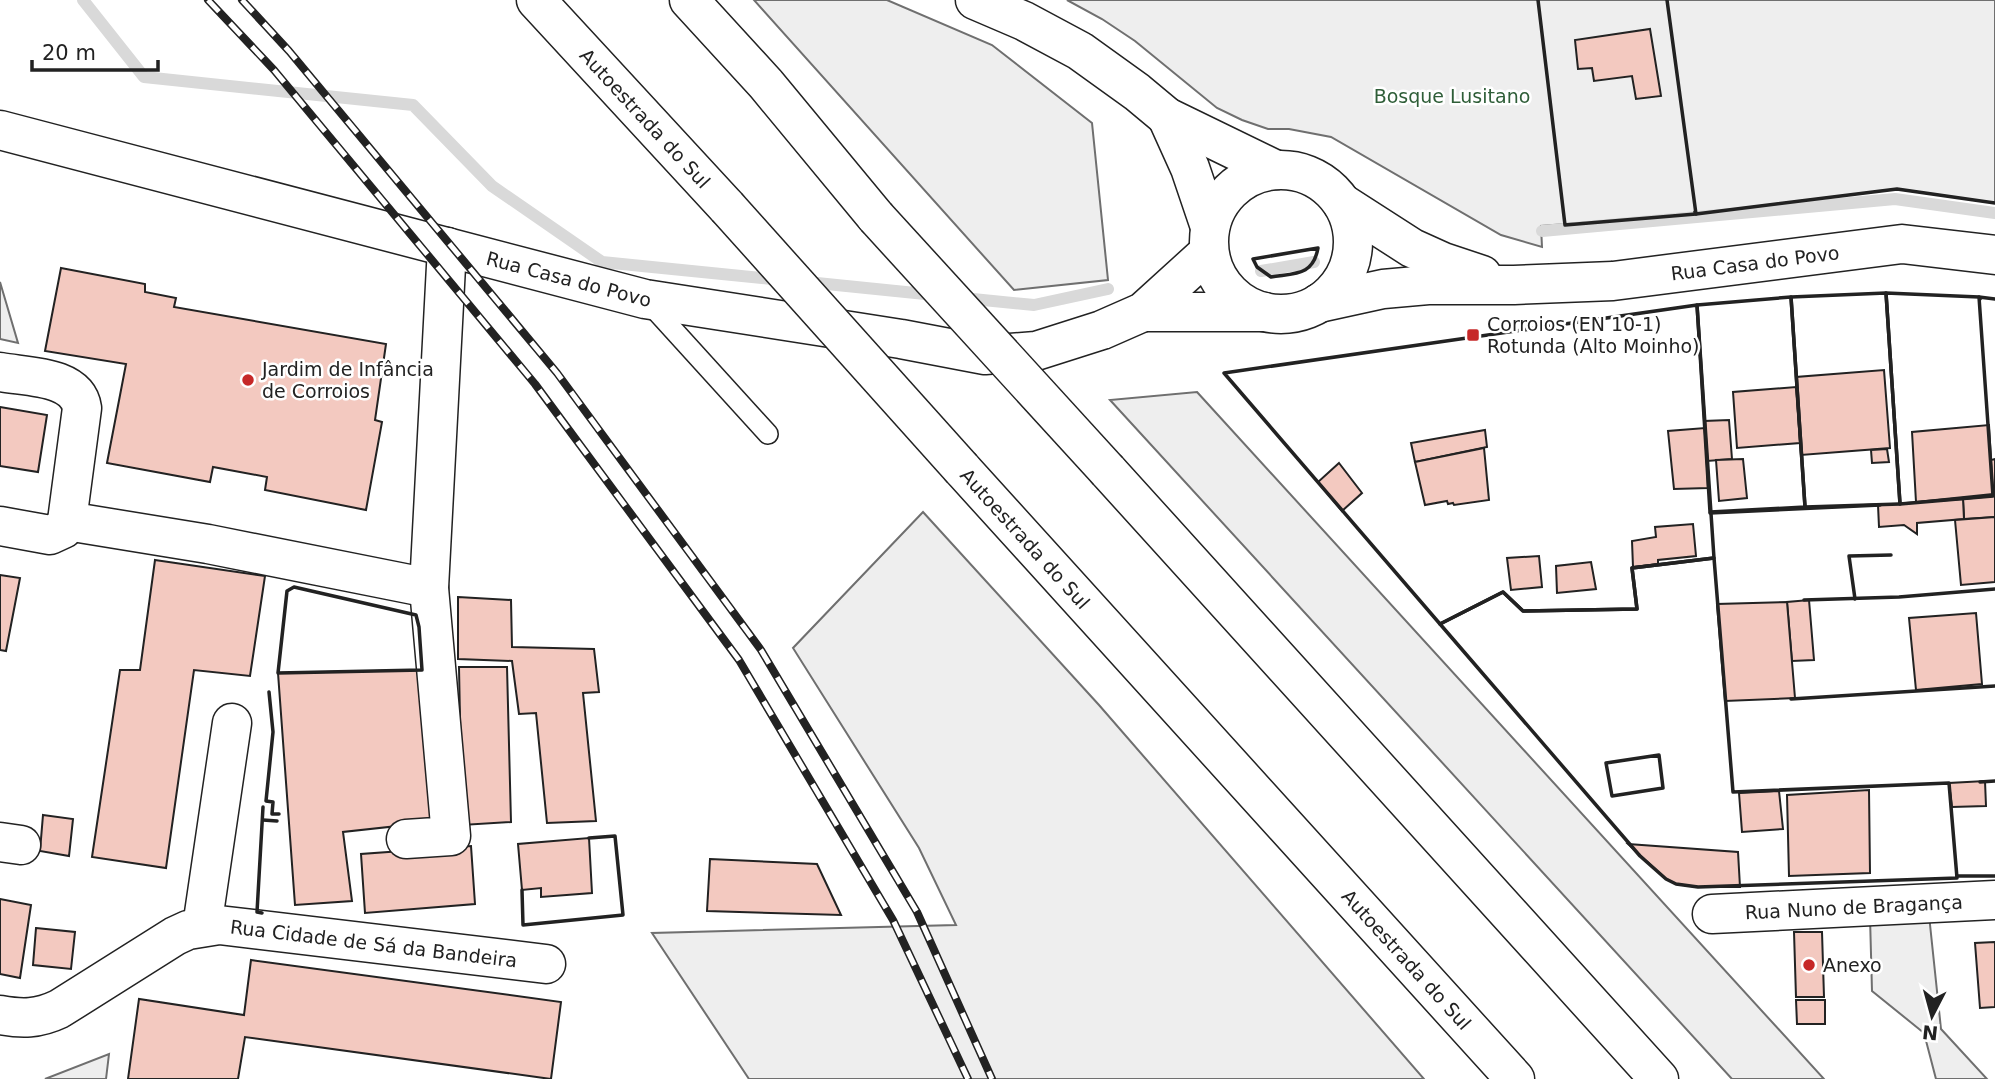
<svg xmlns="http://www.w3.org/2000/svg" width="1995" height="1079" font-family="'DejaVu Sans',sans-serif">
	<rect width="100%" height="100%" fill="#fff"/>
	<g fill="#eee" stroke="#6f6f6f" stroke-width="2">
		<path d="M754,0H887L992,45L1092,123L1108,280L1014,290Z"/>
		<path d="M1067,0H1995V203L1897,189L1696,214L1541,226L1542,247L1501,235L1331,137L1289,129H1268L1242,120L1217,108L1135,41L1102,19Z"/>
		<path d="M0,282L18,343L0,339Z"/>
		<path d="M1197,392L1824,1079H1732L1110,400Z"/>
		<path d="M923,512L1099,705L1424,1079H749L652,933L956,925L919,848L793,648Z"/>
		<path d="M1929,915L1941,1029L1987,1079H1936L1924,1033L1872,991L1870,917Z"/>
		<path d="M109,1054L106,1079H45Z"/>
	</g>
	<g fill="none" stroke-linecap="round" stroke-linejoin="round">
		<g stroke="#d9d9d9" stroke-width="12">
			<path d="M83,0L144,77L413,105L492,186L602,262L781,280"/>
			<path d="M1542,231L1895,199L1995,213"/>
			<path d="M1261,271L1314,262"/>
			<path d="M807,282L935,295"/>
			<path d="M963,298L1034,305L1108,289"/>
		</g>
	</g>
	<g fill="#f3c9c0" stroke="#222" stroke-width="2">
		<path d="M1650,29L1661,96L1636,99L1632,76L1594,81L1592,68L1578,69L1575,40Z"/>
		<path d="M61,268L145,284V292L176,298L174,307L386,344L375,420L382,422L366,510L265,490L267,477L213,467L210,482L107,463L126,364L45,351Z"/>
		<path d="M1884,370L1890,448L1801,455L1796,377Z"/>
		<path d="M1796,387L1800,443L1737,448L1733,392Z"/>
		<path d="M0,407L47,415L38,472L0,466Z"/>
		<path d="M1729,420L1732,459L1707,461L1704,421Z"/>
		<path d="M1989,425L1993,494L1916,502L1912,432Z"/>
		<path d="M1705,428L1708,488L1674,489L1668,431Z"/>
		<path d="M1485,430L1487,447L1415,462L1411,443Z"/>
		<path d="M1484,448L1489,500L1454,505L1453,503L1448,504L1447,501L1425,505L1415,462Z"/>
		<path d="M1887,449L1889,462L1872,463L1871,450Z"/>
		<path d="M1743,459L1747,498L1719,501L1716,460Z"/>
		<path d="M1995,459V496H1993L1991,460Z"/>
		<path d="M1339,463L1362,493L1342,511L1318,482Z"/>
		<path d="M1993,496H1995V517L1964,519L1963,499Z"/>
		<path d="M1963,499L1964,519L1917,523V534L1904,525L1879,527L1878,505Z"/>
		<path d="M1995,517V582L1961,585L1955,520Z"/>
		<path d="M1693,524L1696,556L1658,560V564L1633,567L1632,541L1656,537L1655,527Z"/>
		<path d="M1539,556L1542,587L1511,590L1507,558Z"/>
		<path d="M155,560L265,576L250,676L194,670L166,868L92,857L120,670H140Z"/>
		<path d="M1591,562L1596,589L1557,593L1556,566Z"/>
		<path d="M0,575L20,578L6,651L0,650Z"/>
		<path d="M458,597L511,600L512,647L594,649L599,692L583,693L596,821L547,823L536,713L519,714L512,661L458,659Z"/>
		<path d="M1809,600L1814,660L1792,661L1787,602Z"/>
		<path d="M1787,602L1795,698L1725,701L1717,604Z"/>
		<path d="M1976,613L1982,684L1916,690L1909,618Z"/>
		<path d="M459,667H507L511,822L462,825Z"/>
		<path d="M422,670L434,822L343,832L352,901L295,905L278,673Z"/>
		<path d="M1985,781L1986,806L1952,807L1949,783Z"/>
		<path d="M1869,790L1870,873L1789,876L1787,795Z"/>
		<path d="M1779,791L1783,829L1742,832L1739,793Z"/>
		<path d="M43,815L73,819L69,856L40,851Z"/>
		<path d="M589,838L592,893L541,897V888L522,890L518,844Z"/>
		<path d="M1628,844L1738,852L1740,887H1698L1676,884L1666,879Z"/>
		<path d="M471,846L475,904L365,913L361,854Z"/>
		<path d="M710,859L817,864L841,915L707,911Z"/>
		<path d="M0,899L31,905L20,978L0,974Z"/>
		<path d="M36,928L75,932L71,969L33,965Z"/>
		<path d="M1794,932H1822L1824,997H1796Z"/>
		<path d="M1995,942V1007L1980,1008L1975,943Z"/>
		<path d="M251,960L561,1002L551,1079L245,1037L238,1079H128L139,999L244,1015Z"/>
		<path d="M1796,1000H1825V1024H1797Z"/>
	</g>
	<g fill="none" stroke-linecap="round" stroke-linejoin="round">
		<g stroke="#222" stroke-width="22">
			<path id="lane" d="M648,302L768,434"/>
		</g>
		<g stroke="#222" stroke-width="41">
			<g id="street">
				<path d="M0,372C25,377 77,375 82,408L67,521L63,529L50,535L0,526"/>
				<path d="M67,521L208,544L429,588"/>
				<path d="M406,839L451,836L429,588L447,247"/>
				<path d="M0,842L21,845"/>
				<path id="s1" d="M1712,914L1995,900"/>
				<path d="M202,927L232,723"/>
				<path id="s2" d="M0,1015C22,1019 38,1019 59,1009L175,936L188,930L219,925L546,964"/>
			</g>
		</g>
		<g stroke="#222" stroke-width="41">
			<g id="secondary">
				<path d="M975,0L1024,21L1080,51L1137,92L1167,117L1276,170"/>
				<path d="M1167,117L1190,168L1210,227"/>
			</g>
		</g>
		<g stroke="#222" stroke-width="41">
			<g id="primary">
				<path id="s3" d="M0,130L645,299L901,339L985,355L1036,351L1102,330L1143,312L1209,252"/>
				<circle cx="1281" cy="242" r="72"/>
				<path d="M1342,203L1412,248L1443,262L1482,275"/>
				<path id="s4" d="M1319,303L1383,289L1428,285H1514L1613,281L1902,244L1995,255"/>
				<path d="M1143,312H1264"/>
			</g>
		</g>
		<g stroke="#222" stroke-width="41">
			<g id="highway">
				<path id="s5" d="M536,0L727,207"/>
				<path d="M689,0L766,84L876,217"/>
				<path id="s6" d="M962,469L1515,1079"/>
				<path d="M1108,471L1659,1079"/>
			</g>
		</g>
		<use href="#lane" stroke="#fff" stroke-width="19"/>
		<use href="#street" stroke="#fff" stroke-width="38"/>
		<use href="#secondary" stroke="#fff" stroke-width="38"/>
		<use href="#primary" stroke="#fff" stroke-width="38"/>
		<use href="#highway" stroke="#fff" stroke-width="38"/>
		<g stroke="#222" stroke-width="8">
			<g id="rail">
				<path d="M208,0L274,70L535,384L739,660L893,920L968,1079"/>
				<path d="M242,0L289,51L557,373L761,650L917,912L992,1079"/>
			</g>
		</g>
		<use href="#rail" stroke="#fff" stroke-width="5" stroke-dasharray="16" stroke-linecap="butt"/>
		<g stroke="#222" stroke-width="41" stroke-linecap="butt">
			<g id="highway-bridge">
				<path d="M727,207L962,469"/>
				<path d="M876,217L1108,471"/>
			</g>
		</g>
		<use href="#highway-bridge" stroke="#fff" stroke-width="38"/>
		<g stroke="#222" stroke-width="3.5">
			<path d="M1538,0L1565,225L1696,214L1667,0"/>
			<path d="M1695,212L1696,214L1897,189L1995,203"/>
			<path d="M1318,248C1313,276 1295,273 1271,277L1257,267L1253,259Z"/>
			<path d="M1886,293L1900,504L1805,507L1791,297Z"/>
			<path d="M1886,293L1979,297L1993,496L1900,504Z"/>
			<path d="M1791,297L1805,507L1710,512L1697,305Z"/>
			<path d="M1980,299L1979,297L1995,299"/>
			<path d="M1697,305L1714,558L1632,568L1637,609L1523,611L1503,592L1440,624L1224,373Z"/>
			<path d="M1710,513L1880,505"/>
			<path d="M1714,558L1733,792L1949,783L1957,878L1698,887L1676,884L1666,879L1640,856L1440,624L1503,592L1523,611L1637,609L1632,568Z"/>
			<path d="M294,587L416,615L419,627L422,670L278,673L287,591Z"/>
			<path d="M1855,599L1849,556L1891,555"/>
			<path d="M1804,600L1899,597L1995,589"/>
			<path d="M269,692L273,732L266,801L273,802L272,814H279"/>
			<path d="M1791,699L1995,686"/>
			<path d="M1659,755L1663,788L1612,796L1606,763Z"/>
			<path d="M1980,782L1995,781"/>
			<path d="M263,820L277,821"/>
			<path d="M1957,876H1995"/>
			<path d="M522,890L523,925L623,915L615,836L589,838"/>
			<path d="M262,913L257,912L263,807"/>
		</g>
	</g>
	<g fill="#c62828" stroke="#fff" stroke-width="2.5">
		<rect x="1466" y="328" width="14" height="14" rx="3.5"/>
		<circle cx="248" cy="380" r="7"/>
		<circle cx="1809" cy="965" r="7"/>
	</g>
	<g text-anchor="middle" stroke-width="5" stroke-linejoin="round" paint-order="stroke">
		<g font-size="19" fill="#2f5e38" stroke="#fff">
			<text x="1452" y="103">Bosque Lusitano</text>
		</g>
		<g font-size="19" fill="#222" stroke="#fff">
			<text dy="7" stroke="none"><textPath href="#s5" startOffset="161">Autoestrada do Sul</textPath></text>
			<text dy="7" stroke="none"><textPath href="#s4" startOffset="439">Rua Casa do Povo</textPath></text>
			<text dy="7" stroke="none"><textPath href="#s3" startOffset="588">Rua Casa do Povo</textPath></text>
			<text dy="7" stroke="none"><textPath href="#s6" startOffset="94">Autoestrada do Sul</textPath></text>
			<text dy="7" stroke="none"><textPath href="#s1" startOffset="142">Rua Nuno de Bragança</textPath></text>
			<text dy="7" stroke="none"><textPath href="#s2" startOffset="399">Rua Cidade de Sá da Bandeira</textPath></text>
			<text dy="7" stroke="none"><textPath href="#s6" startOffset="662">Autoestrada do Sul</textPath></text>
		</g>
		<g font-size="19" fill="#222" stroke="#fff" text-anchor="start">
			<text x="1487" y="331">Corroios (EN 10-1)<tspan x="1487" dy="22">Rotunda (Alto Moinho)</tspan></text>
			<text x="262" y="376">Jardim de Infância<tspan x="262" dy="22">de Corroios</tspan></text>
			<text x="1823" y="972">Anexo</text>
		</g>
	</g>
	<g transform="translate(1932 1016) rotate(186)" stroke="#ffffff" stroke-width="5" paint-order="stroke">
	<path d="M0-5L12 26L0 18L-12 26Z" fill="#222222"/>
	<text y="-10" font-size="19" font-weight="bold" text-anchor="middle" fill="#222222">N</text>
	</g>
	<path d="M32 60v10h126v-10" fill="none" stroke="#222222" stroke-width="3.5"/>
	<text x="42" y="60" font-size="21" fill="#222222" stroke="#ffffff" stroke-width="5" paint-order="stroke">20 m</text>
</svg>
